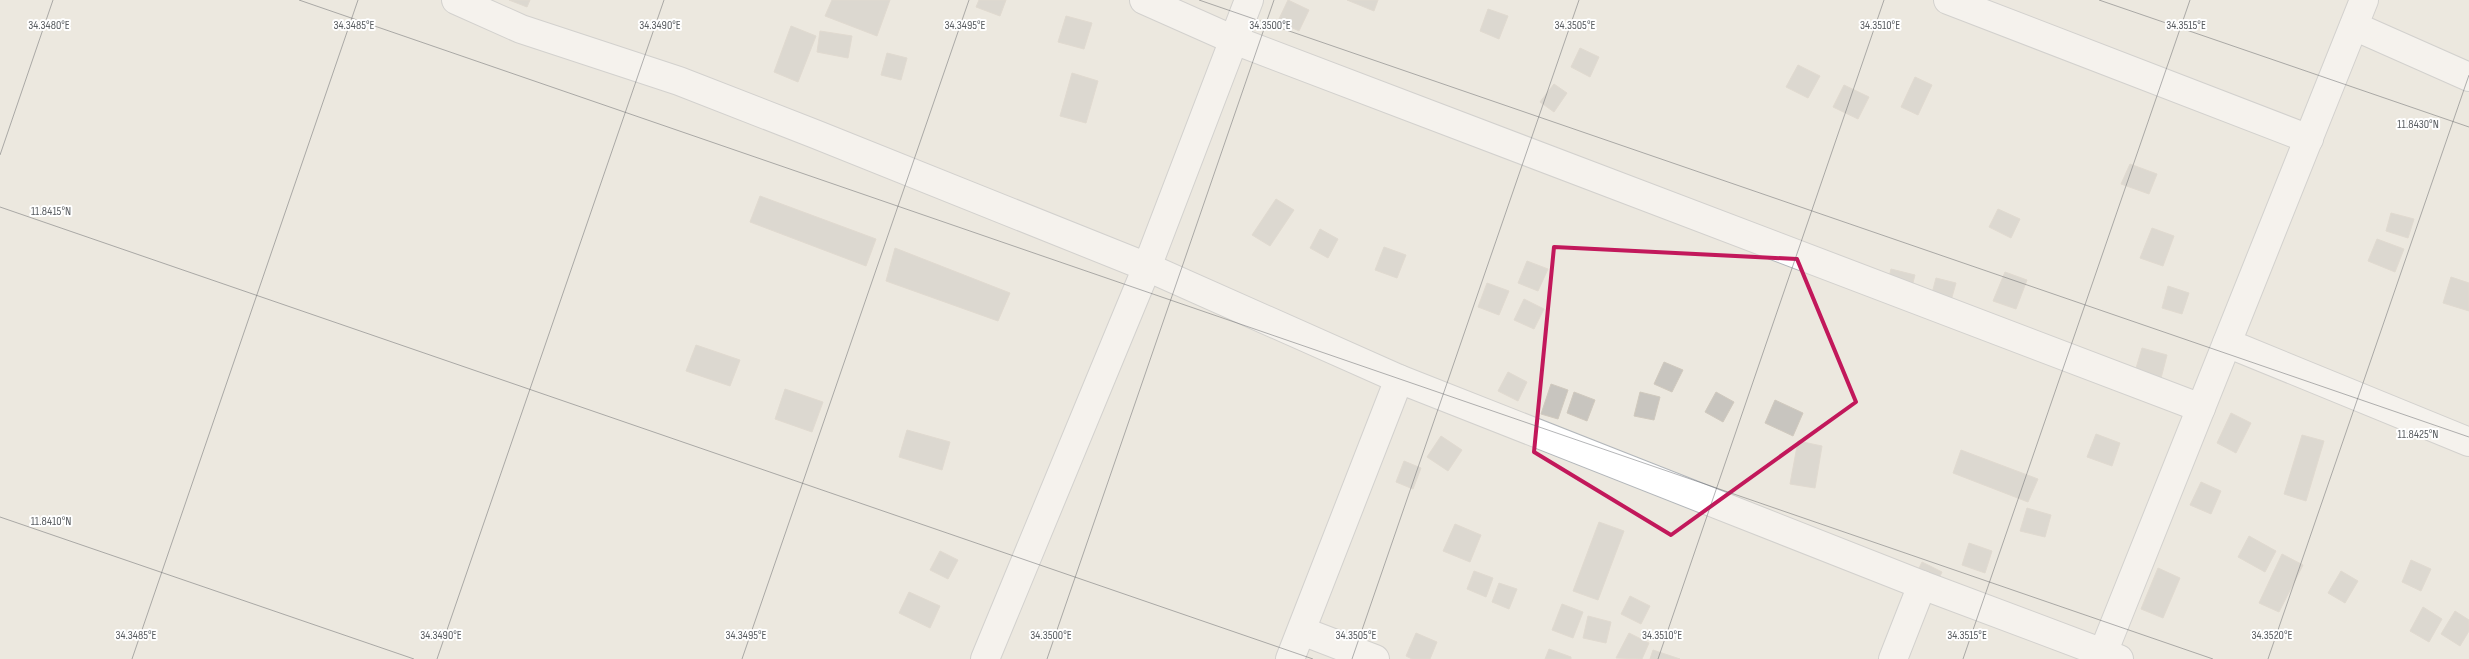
<svg xmlns="http://www.w3.org/2000/svg" width="2469" height="659" font-family="'Sofia Sans Condensed',sans-serif">
	<rect width="100%" height="100%" fill="#ece8df"/>
	<g fill="#c8c5bf" stroke="#d0c9be">
		<path d="M509,0H530L527,7Z"/>
		<path d="M832,0H890L877,36L825,16Z"/>
		<path d="M979,0H1006L1000,16L976,7Z"/>
		<path d="M1288,0L1309,10L1299,31L1278,21Z"/>
		<path d="M1347,0H1378L1374,11Z"/>
		<path d="M1488,9L1508,16L1499,39L1480,31Z"/>
		<path d="M1066,16L1092,23L1084,49L1058,42Z"/>
		<path d="M791,26L816,36L798,82L774,72Z"/>
		<path d="M820,31L852,36L848,58L817,52Z"/>
		<path d="M1580,48L1599,57L1590,77L1571,67Z"/>
		<path d="M887,53L907,58L901,80L881,75Z"/>
		<path d="M1798,65L1820,76L1808,98L1786,87Z"/>
		<path d="M1072,73L1098,81L1086,123L1060,116Z"/>
		<path d="M1915,77L1932,85L1918,115L1901,107Z"/>
		<path d="M1554,84L1567,93L1554,112L1540,102Z"/>
		<path d="M1844,85L1869,97L1858,119L1833,107Z"/>
		<path d="M2130,164L2157,174L2149,194L2121,184Z"/>
		<path d="M760,196L876,239L866,266L750,222Z"/>
		<path d="M1276,199L1294,210L1270,246L1252,235Z"/>
		<path d="M1998,209L2020,219L2011,238L1989,227Z"/>
		<path d="M2391,213L2414,219L2408,238L2386,231Z"/>
		<path d="M2152,228L2174,236L2163,266L2140,258Z"/>
		<path d="M1320,229L1338,239L1328,258L1310,248Z"/>
		<path d="M2377,239L2404,249L2395,272L2368,261Z"/>
		<path d="M1384,247L1406,255L1397,278L1375,270Z"/>
		<path d="M895,248L1010,293L998,321L886,281Z"/>
		<path d="M1527,261L1548,269L1538,291L1518,283Z"/>
		<path d="M1891,269L1915,275L1910,294L1886,289Z"/>
		<path d="M2005,272L2027,280L2016,309L1993,301Z"/>
		<path d="M2451,277L2469,283V311L2443,303Z"/>
		<path d="M1936,278L1956,283L1948,311L1929,305Z"/>
		<path d="M1487,283L1509,291L1499,315L1478,307Z"/>
		<path d="M2168,286L2189,293L2182,314L2162,308Z"/>
		<path d="M1524,299L1544,309L1534,329L1514,320Z"/>
		<path d="M696,345L740,360L730,386L686,371Z"/>
		<path d="M2142,348L2167,355L2160,382L2134,375Z"/>
		<path d="M1664,362L1683,370L1672,392L1654,384Z"/>
		<path d="M1508,372L1527,382L1518,401L1498,391Z"/>
		<path d="M1551,384L1568,390L1558,419L1541,414Z"/>
		<path d="M785,389L823,402L812,432L775,419Z"/>
		<path d="M1574,392L1595,400L1587,421L1567,413Z"/>
		<path d="M1640,392L1660,397L1654,420L1634,416Z"/>
		<path d="M1716,392L1734,402L1723,422L1705,412Z"/>
		<path d="M1775,400L1803,413L1793,436L1765,423Z"/>
		<path d="M2231,413L2251,423L2236,453L2217,443Z"/>
		<path d="M907,430L950,442L942,470L899,457Z"/>
		<path d="M2096,434L2120,443L2112,466L2087,457Z"/>
		<path d="M2302,435L2324,441L2306,501L2284,494Z"/>
		<path d="M1441,436L1462,450L1448,471L1427,457Z"/>
		<path d="M1798,441L1822,446L1815,488L1790,484Z"/>
		<path d="M1961,450L2038,479L2028,502L1953,473Z"/>
		<path d="M1404,461L1421,468L1413,489L1396,482Z"/>
		<path d="M2201,482L2221,491L2211,514L2190,505Z"/>
		<path d="M2027,508L2051,515L2045,537L2020,531Z"/>
		<path d="M1599,522L1624,531L1598,600L1573,591Z"/>
		<path d="M1455,524L1481,535L1470,562L1443,551Z"/>
		<path d="M2249,536L2276,551L2265,572L2238,557Z"/>
		<path d="M1969,543L1992,551L1985,573L1962,565Z"/>
		<path d="M940,551L958,560L948,579L930,570Z"/>
		<path d="M2282,554L2303,565L2279,612L2259,603Z"/>
		<path d="M2411,560L2431,569L2421,591L2402,582Z"/>
		<path d="M1922,562L1942,572L1931,595L1911,585Z"/>
		<path d="M2158,568L2180,578L2163,618L2141,609Z"/>
		<path d="M1474,571L1493,578L1486,597L1467,589Z"/>
		<path d="M2341,571L2358,581L2345,603L2328,593Z"/>
		<path d="M1499,583L1517,589L1509,609L1492,602Z"/>
		<path d="M909,592L940,606L930,628L899,613Z"/>
		<path d="M1630,596L1650,606L1641,624L1621,614Z"/>
		<path d="M1562,604L1583,612L1573,638L1552,630Z"/>
		<path d="M2423,607L2442,619L2429,642L2410,631Z"/>
		<path d="M2455,611L2469,620V631L2460,646L2441,634Z"/>
		<path d="M1588,616L1611,622L1606,643L1583,638Z"/>
		<path d="M1416,633L1437,642L1430,659H1412L1406,656Z"/>
		<path d="M1629,633L1649,643L1642,659L1616,658Z"/>
		<path d="M1549,649L1571,657V659H1545Z"/>
		<path d="M1653,650L1680,659H1650Z"/>
	</g>
	<g fill="none" stroke-linecap="round" stroke-linejoin="round">
		<g stroke="#b2b6ba" stroke-width="30">
			<g id="street">
				<path d="M456,0L521,29L679,81L815,134L1147,267L1399,379L1922,585L2119,659"/>
				<path d="M1144,0L1234,40L2201,408"/>
				<path d="M1948,0L2309,139"/>
				<path d="M2354,26L2469,77"/>
				<path d="M2227,343L2469,442"/>
				<path d="M1302,631L1375,659"/>
				<path d="M2103,653L2364,0"/>
				<path d="M985,659L1147,267L1249,0"/>
				<path d="M1290,659L1399,379"/>
				<path d="M1893,659L1922,585"/>
			</g>
		</g>
		<use href="#street" stroke="#fff" stroke-width="28"/>
	</g>
	<path d="M0 0H2469V659H0ZM1554,247L1797,259L1856,402L1671,535L1534,452Z" fill="#ece8df" fill-opacity=".55" fill-rule="evenodd"/>
	<path fill="none" stroke="#c2185b" stroke-width="4" stroke-linejoin="round" d="M1554,247L1797,259L1856,402L1671,535L1534,452Z"/>
	<path fill="none" stroke="#585c60" stroke-width="1" stroke-opacity="0.45" d="M299,0L2213,659M1199,0L2469,437M2099,0L2469,127M0,155L53,0M0,207L1313,659M0,517L414,659M132,659L358,0M437,659L664,0M742,659L969,0M1047,659L1274,0M1352,659L1579,0M1658,659L1884,0M1963,659L2190,0M2268,659L2469,75"/>
	<g font-size="12" text-anchor="middle" fill="#585c60" stroke="#fff" stroke-width="4" stroke-linejoin="round" paint-order="stroke">
		<text x="49" y="29">34.3480°E</text>
		<text x="354" y="29">34.3485°E</text>
		<text x="660" y="29">34.3490°E</text>
		<text x="965" y="29">34.3495°E</text>
		<text x="1270" y="29">34.3500°E</text>
		<text x="1575" y="29">34.3505°E</text>
		<text x="1880" y="29">34.3510°E</text>
		<text x="2186" y="29">34.3515°E</text>
		<text x="2418" y="128">11.8430°N</text>
		<text x="51" y="215">11.8415°N</text>
		<text x="2418" y="438">11.8425°N</text>
		<text x="51" y="525">11.8410°N</text>
		<text x="136" y="639">34.3485°E</text>
		<text x="441" y="639">34.3490°E</text>
		<text x="746" y="639">34.3495°E</text>
		<text x="1051" y="639">34.3500°E</text>
		<text x="1356" y="639">34.3505°E</text>
		<text x="1662" y="639">34.3510°E</text>
		<text x="1967" y="639">34.3515°E</text>
		<text x="2272" y="639">34.3520°E</text>
	</g>
</svg>
